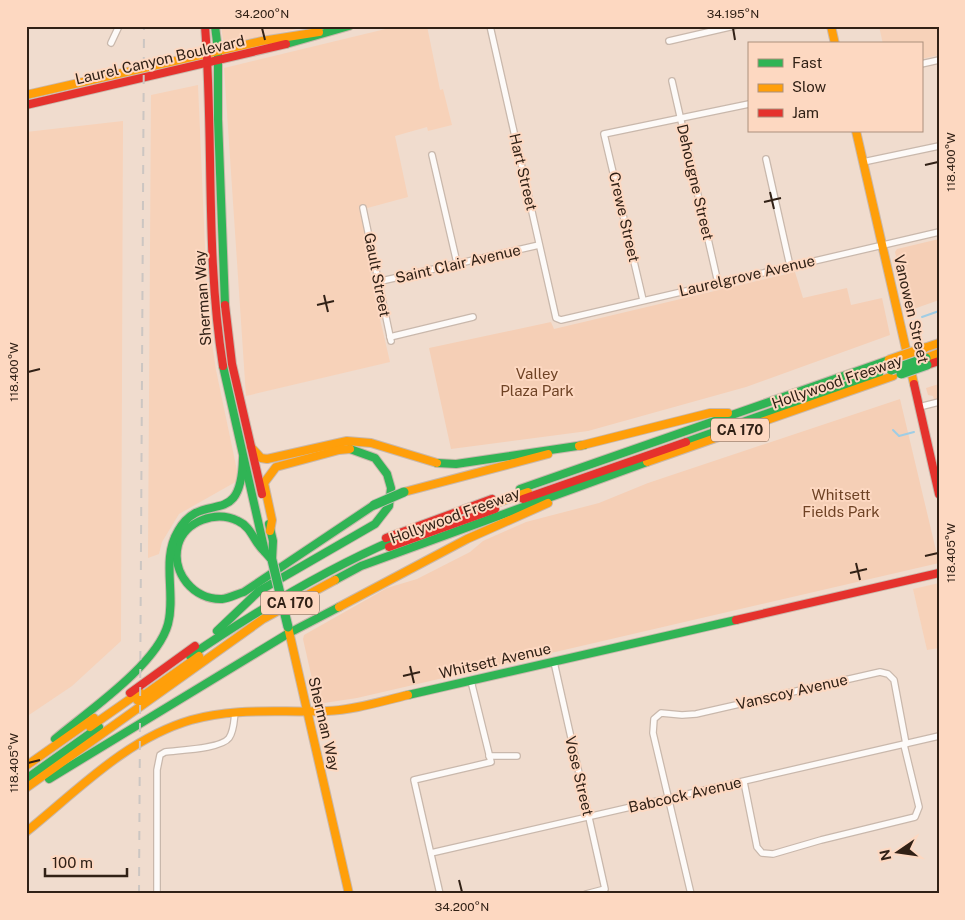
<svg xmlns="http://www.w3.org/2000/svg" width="965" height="920" font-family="'Public Sans',sans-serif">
	<rect width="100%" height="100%" fill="#f0dcce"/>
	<g fill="#f7d2b9">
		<path d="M221,26H310L229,44L223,40Z"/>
		<path d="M398,26H427L440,90L443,89L452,125L428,131L427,127L395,136L408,197L360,210L370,259L371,280L390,362L246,396L224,68Z"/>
		<path d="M879,26H939V55L921,59V44H883Z"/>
		<path d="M198,85L208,317L216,370L239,480L179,514L162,542L159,554L148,558L151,95Z"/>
		<path d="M123,121L121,641L72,686L26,717V132Z"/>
		<path d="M939,583V648L927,650L913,589Z"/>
	</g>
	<g fill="#f5cfb6">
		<path d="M939,239V300L908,311L895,252L897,249Z"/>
		<path d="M795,272L803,298L847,288L851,305L882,298L890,335L746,387L588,431L451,449L429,348L551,322L554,329Z"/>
		<path d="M939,384V398L934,400L933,396L928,395L926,388Z"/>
		<path d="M900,399L939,563L357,698L324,703L317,701L303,639L304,635L387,588L417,579L470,552L483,541L526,522L599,503L648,483Z"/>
	</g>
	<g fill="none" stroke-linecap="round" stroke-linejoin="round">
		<g stroke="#9fcde5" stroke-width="2">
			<path d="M922,317L939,311"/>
			<path d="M893,430L899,436L914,432"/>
		</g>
		<g stroke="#c9b8ac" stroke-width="8">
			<g id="street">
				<path d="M490,26L556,318L561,320L939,232"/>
				<path d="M669,41L734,26"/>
				<path d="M111,43L119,26"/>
				<path d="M921,64L939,60"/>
				<path d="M672,81L718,283"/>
				<path d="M432,155L457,263"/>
				<path d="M766,159L790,266"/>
				<path d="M863,162L939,146"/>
				<path d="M363,208L391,341"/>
				<path d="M377,282L539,245"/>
				<path d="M643,300L604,134L749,104"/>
				<path d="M390,337L473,317"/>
				<path d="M919,407L939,402"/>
				<path d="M554,662L605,889L586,894"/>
				<path d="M489,756H517"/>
				<path d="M744,782L757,847L762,853L773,854L821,840L915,817L919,807L904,745"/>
				<path d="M431,853L939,736"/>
				<path d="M157,894V770L160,755L165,752C178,750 221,749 229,738C234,731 234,721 235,712"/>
				<path d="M440,894L414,780L491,762L471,681"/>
				<path d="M691,894L653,733L654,719L661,713L682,715L696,714L880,672L888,674L894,680L906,744"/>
			</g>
		</g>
		<g stroke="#c9b8ac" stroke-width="10">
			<g id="fast">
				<path d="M215,26L218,50V119L225,305"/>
				<path d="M286,44L349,26"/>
				<path d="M223,366L265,552L272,560"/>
				<path d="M686,442L879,374"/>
				<path d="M437,463L456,464L584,445"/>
				<path d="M520,489L889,360"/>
				<path d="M269,524L273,541L272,560"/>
				<path d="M265,552C254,543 252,527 238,521C216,510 185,521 178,545C171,573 194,600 222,599C229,598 237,594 244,592L374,505"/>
				<path d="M335,580L361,566L647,462"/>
				<path d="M217,631L259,591L375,524L389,506L391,488L387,474L375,458L350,449"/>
				<path d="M190,656C255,612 322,571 394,540"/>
				<path d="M408,695L736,620"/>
				<path d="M55,739C87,712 157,665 168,624C176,594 161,559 178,531C203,487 241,533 243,458"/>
				<path d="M26,779L99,727"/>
				<path d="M49,779L289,633L339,607"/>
			</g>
		</g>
		<g stroke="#c9b8ac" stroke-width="10">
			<g id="slow">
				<path d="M831,26L835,44"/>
				<path d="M26,95L262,41L319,32"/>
				<path d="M856,131L914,384"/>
				<path d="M924,348L939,343"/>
				<path d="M926,358L939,353"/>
				<path d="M579,446L710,413H728"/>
				<path d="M251,447L261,458L267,459L347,441L371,443L437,463"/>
				<path d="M647,462L893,376"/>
				<path d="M404,492L548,454"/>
				<path d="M485,507L528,492"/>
				<path d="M270,531L272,520L264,483L276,467L339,450L350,449"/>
				<path d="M339,607L467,539L548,503"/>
				<path d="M288,627L349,894"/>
				<path d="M137,700L199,656"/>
				<path d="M90,727L140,692"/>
				<path d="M26,766L94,718"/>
				<path d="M26,788L263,619L335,580"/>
				<path d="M26,832C77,791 126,739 191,720C236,707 281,713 327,711C354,710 382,701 408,695"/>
			</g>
		</g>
		<g stroke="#c9b8ac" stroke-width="10">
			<g id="jam">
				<path d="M205,26C214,139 205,254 223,366"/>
				<path d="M26,105L286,44"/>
				<path d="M225,305L232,364L262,494"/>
				<path d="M927,365L939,361"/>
				<path d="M914,384L939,494"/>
				<path d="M523,499L686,442"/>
				<path d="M386,538L492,499"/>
				<path d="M389,547L495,509"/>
				<path d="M736,620L939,573"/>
				<path d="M130,693L195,646"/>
			</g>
		</g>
		<use href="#street" stroke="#fdfaf8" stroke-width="5.5"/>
		<use href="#fast" stroke="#30b455" stroke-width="8"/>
		<use href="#slow" stroke="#ff9f0a" stroke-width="8"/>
		<use href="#jam" stroke="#e5322d" stroke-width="8"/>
		<path stroke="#ccc6c2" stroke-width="2" stroke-dasharray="9 9" stroke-linecap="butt" d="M139,894L144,26"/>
		<g stroke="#c8beb6" stroke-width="11" stroke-linecap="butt">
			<g id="fast-bridge">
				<path d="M891,370L926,358"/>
				<path d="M901,374L927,365"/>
				<path d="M374,505L404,492"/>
				<path d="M272,560L288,627"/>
			</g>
		</g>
		<g stroke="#c8beb6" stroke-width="11" stroke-linecap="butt">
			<path id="slow-bridge" d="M889,360L924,348"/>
		</g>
		<use href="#fast-bridge" stroke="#30b455" stroke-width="9"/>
		<use href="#slow-bridge" stroke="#ff9f0a" stroke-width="9"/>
	</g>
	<path fill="none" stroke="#312116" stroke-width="2" d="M262,28L265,40M733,28L735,40M925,165L938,162M770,192L774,209M764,202L781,198M324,295L328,312M317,305L334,301M28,372L40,369M925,556L938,553M856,563L860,580M850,573L867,569M410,666L414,683M403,676L420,672M28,763L40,760M459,880L462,892"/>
	<g text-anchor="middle" stroke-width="4" stroke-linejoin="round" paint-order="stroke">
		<g fill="#fdd8c1" stroke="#6e5849" stroke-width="1">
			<rect x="711" y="418.5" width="58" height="23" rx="4"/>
			<rect x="261" y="591.5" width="58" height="23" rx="4"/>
		</g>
		<g font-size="14" font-weight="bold" fill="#312116">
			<text x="740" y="435">CA 170</text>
			<text x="290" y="608">CA 170</text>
		</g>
		<g font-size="15" fill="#312116" stroke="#fdd8c1">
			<text transform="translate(160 60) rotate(-13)" y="5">Laurel Canyon Boulevard</text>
			<text transform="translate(523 172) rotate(77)" y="5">Hart Street</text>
			<text transform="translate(695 182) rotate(77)" y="5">Dehougne Street</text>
			<text transform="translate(624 217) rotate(77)" y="5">Crewe Street</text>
			<text transform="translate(458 264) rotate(-13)" y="5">Saint Clair Avenue</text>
			<text transform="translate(377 275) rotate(79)" y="5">Gault Street</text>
			<text transform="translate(747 276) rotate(-13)" y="5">Laurelgrove Avenue</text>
			<text transform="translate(203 298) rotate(-94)" y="5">Sherman Way</text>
			<text transform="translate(911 309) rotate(77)" y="5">Vanowen Street</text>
			<text transform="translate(837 382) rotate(-19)" y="5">Hollywood Freeway</text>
			<text transform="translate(455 516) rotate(-20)" y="5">Hollywood Freeway</text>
			<text transform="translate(495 661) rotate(-13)" y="5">Whitsett Avenue</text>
			<text transform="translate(792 692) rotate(-13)" y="5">Vanscoy Avenue</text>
			<text transform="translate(324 724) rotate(77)" y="5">Sherman Way</text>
			<text transform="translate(579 776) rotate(77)" y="5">Vose Street</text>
			<text transform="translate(685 795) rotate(-13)" y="5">Babcock Avenue</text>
		</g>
		<g font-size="15" fill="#6f4325" stroke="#fdd8c1">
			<text x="537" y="379">Valley<tspan x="537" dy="17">Plaza Park</tspan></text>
			<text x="841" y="500">Whitsett<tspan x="841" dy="17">Fields Park</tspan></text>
		</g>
	</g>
	<rect width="965" height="920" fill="none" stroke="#fdd8c1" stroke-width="55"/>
	<rect x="748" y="42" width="175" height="90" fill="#fdd8c1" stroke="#ab8f7d"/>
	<rect x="758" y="59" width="25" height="8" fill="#30b455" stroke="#ab8f7d"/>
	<text x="792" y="68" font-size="15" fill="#312116">Fast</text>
	<rect x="758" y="84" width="25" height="8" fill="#ff9f0a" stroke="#ab8f7d"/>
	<text x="792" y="92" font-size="15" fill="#312116">Slow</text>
	<rect x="758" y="109" width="25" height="8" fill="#e5322d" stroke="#ab8f7d"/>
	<text x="792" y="118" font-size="15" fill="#312116">Jam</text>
	<g transform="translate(898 852) rotate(257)" stroke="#fdd8c1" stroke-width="4" paint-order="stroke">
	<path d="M0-4L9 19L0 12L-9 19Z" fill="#312116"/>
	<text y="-8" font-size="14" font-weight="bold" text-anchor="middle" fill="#312116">N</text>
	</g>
	<path d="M45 868v8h82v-8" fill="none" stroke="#312116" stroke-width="2.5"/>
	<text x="52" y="868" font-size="15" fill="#312116" stroke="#fdd8c1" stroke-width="4" paint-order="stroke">100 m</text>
	<rect x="28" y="28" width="910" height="864" fill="none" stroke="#312116" stroke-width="2"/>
	<g font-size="12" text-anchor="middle" fill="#312116">
		<text x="262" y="18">34.200°N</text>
		<text x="733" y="18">34.195°N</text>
		<text transform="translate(951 162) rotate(-90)" y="4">118.400°W</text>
		<text transform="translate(14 372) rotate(-90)" y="4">118.400°W</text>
		<text transform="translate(951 553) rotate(-90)" y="4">118.405°W</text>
		<text transform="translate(14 763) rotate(-90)" y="4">118.405°W</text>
		<text x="462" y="911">34.200°N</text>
	</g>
</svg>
